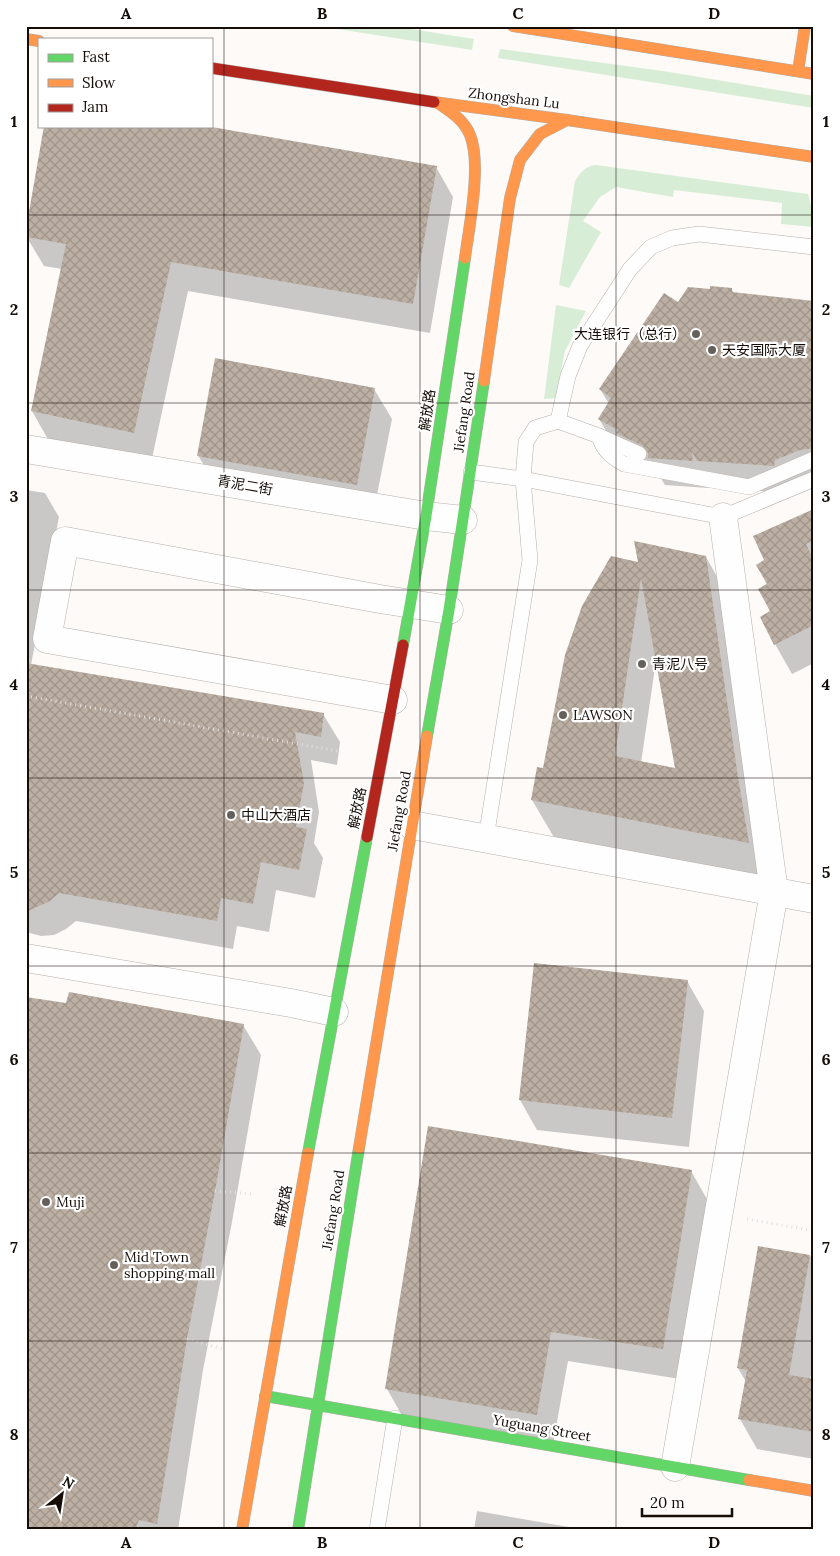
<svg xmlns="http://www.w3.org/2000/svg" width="840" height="1556" font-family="Lora,'Noto Sans SC',serif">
	<defs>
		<pattern id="building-cross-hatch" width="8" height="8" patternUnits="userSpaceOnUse" patternTransform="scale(1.25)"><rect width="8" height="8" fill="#bcafa3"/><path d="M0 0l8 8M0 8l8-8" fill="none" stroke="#a1958b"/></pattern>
	</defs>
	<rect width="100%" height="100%" fill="#fdfaf8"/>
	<g fill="#d8edd6">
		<path d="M318,26H392L474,39L472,50Z"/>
		<path d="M500,49L663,71L814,96V108L498,58Z"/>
		<path d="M596,165L808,194L814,218V227L781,224L782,203L674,190L673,197L616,187L600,197L583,221L601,232L569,288L559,285L575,181C581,172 585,166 596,165Z"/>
		<path d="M556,305L586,311L565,351L560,376L558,398L544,399Z"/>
	</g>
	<g fill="#0003" fill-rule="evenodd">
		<path d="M436,167L453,197L430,333L188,291L151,463L49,441L32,411L62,269L44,266L26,236Z"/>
		<path d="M732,289L734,294L814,302V478L789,493L714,488L706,475L708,488L665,485L657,472L615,446L599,419L609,404L600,389L678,304L711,291Z"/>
		<path d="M374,389L392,419L373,515L215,485L198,455Z"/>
		<path d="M26,490L45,493L59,517L31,665L323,714L340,742L337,765L311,760L319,812L314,843L323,858L315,898L276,890L269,932L237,926L233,949L76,921L66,929L54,935L41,936L26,932Z"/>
		<path d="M814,510V663L792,674L775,644L766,561Z"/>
		<path d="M706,557L728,596L770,882L555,839L532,800L544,769L640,563ZM656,661L676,770L641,763Z"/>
		<path d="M535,964L687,981L704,1011L689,1147L537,1130L520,1100Z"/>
		<path d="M243,1025L261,1055L232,1222L203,1370L178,1530H26Z"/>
		<path d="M691,1171L708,1201L680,1379L568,1361L553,1444L404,1419L387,1389Z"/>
		<path d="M759,1248L814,1257V1358L810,1380H814V1459L757,1449L740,1419L746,1382L738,1368Z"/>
		<path d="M477,1511L586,1530H474Z"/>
	</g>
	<g fill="url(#building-cross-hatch)" fill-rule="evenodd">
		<path d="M44,126H206L437,166L413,304L171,262L134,433L31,411L66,244L26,237V229Z"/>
		<path d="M710,286L732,288V292L814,301V448L800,450L775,460L774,466L697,461L692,452L693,461L648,458V453L643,446L616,433L618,430L598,419L611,398L599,389L664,293L678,302L688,287L710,289Z"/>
		<path d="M215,358L375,388L357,485L197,456Z"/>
		<path d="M814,509V540L806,544L814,561V625L774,645L760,617L770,611L758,589L767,584L756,565L764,560L753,536Z"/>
		<path d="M634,541L706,556L738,777L749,843L531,800L537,767L543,768L565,655L582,606L611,556L638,562ZM641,578L675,768L615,756Z"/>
		<path d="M26,663L324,713L321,737L295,732L304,783L296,827L307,829L299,870L261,862L253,904L221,898L217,921L59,893L50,901L26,912Z"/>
		<path d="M534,963L688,980L672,1118L519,1100Z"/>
		<path d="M69,992L244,1024L215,1191L187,1339L157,1524L139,1520L135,1530H26V997L66,1003Z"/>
		<path d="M428,1126L692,1170L663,1349L551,1332L537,1415L385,1389Z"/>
		<path d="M758,1246L810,1255L789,1375L814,1379V1432L738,1419L747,1370L737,1368Z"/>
	</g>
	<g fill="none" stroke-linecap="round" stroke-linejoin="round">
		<g stroke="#b5afab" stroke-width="16">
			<g id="lane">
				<path d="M814,247L699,234L672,238L651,247L630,269L580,346L568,376L558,421L599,436C603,450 611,457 624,464L749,487L814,459"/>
				<path d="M599,436L639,454"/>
				<path d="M471,472L523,479L723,517L814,479"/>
				<path d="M486,838L530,560L523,479L526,442L535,428L558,421"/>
				<path d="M377,1530L395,1418"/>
			</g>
		</g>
		<g stroke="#b5afab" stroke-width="29">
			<g id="street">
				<path d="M26,449L426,516L463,520"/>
				<path d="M393,700L47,639L65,541L380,599L449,610"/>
				<path d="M412,825L814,899"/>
				<path d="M26,958L291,1003L334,1012"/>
				<path d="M675,1467L774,892L723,517"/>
			</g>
		</g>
		<g stroke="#b5afab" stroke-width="12">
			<g id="fast">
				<path d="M403,645L426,516L465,258"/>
				<path d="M427,736L449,610L484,381"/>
				<path d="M308,1153L367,837"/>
				<path d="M265,1396L749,1480"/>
				<path d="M298,1530L359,1148"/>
			</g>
		</g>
		<g stroke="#b5afab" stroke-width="12">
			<g id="slow">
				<path d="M513,26L814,74"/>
				<path d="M26,39L39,41"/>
				<path d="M798,71L805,26"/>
				<path d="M434,102L567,120L814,157"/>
				<path d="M438,103C451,112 464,120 470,135C482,164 469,227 465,258"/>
				<path d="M484,381L510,198L520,160L540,134L567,120"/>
				<path d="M359,1148L427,736"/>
				<path d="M749,1480L814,1491"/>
				<path d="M242,1530L308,1153"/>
			</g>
		</g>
		<g stroke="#b5afab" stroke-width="12">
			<g id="jam">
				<path d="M211,68L434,102"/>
				<path d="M367,837L403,645"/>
			</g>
		</g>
		<g stroke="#e2e0df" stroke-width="3" stroke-dasharray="1 4" stroke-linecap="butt">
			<path d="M26,696L338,751"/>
			<path d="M215,1191L252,1194"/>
			<path d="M747,1219L814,1231"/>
			<path d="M187,1339L223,1349"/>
		</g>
		<use href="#lane" stroke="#fffefe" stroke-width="15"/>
		<use href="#street" stroke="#fffefe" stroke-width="28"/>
		<use href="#fast" stroke="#63d668" stroke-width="11"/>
		<use href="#slow" stroke="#ff974d" stroke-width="11"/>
		<use href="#jam" stroke="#b3261e" stroke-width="11"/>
	</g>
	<path fill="none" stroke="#150d07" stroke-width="1" stroke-opacity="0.55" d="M224,26V1530M420,26V1530M616,26V1530M26,215H814M26,403H814M26,590H814M26,778H814M26,966H814M26,1153H814M26,1341H814"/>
	<g fill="#66605b" stroke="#fff" stroke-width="2">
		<circle cx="696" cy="334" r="5"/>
		<circle cx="712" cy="350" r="5"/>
		<circle cx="642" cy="664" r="5"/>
		<circle cx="563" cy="715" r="5"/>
		<circle cx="231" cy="815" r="5"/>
		<circle cx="46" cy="1202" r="5"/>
		<circle cx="114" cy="1265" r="5"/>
	</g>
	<g text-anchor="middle" stroke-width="4.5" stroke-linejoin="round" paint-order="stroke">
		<g font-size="14" fill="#150d07" stroke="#fff">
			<text transform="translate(514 98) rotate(7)" y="5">Zhongshan Lu</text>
			<text transform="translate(427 410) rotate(-82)" y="5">解放路</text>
			<text transform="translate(464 412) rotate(-82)" y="5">Jiefang Road</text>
			<text transform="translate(245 485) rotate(10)" y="5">青泥二街</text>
			<text transform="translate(357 808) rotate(-79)" y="5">解放路</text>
			<text transform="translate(399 811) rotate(-80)" y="5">Jiefang Road</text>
			<text transform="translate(283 1206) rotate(-80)" y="5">解放路</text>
			<text transform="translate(333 1210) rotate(-81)" y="5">Jiefang Road</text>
			<text transform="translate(542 1428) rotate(10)" y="5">Yuguang Street</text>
		</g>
		<g font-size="14" fill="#150d07" stroke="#fff" text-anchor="start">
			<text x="686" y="339" text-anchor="end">大连银行（总行）</text>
			<text x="722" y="355">天安国际大厦</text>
			<text x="652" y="669">青泥八号</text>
			<text x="573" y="720">LAWSON</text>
			<text x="241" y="820">中山大酒店</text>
			<text x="56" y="1207">Muji</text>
			<text x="124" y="1262">Mid Town<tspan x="124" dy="16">shopping mall</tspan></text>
		</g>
	</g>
	<rect width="840" height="1556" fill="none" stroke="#ffffff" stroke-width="55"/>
	<rect x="38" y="38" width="175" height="90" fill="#ffffff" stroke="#a19e9c"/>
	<rect x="48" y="54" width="25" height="8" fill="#63d668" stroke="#a19e9c"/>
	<text x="82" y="62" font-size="15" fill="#150d07">Fast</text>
	<rect x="48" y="79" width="25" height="8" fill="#ff974d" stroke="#a19e9c"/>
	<text x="82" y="88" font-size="15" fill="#150d07">Slow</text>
	<rect x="48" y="104" width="25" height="8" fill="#b3261e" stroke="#a19e9c"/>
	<text x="82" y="112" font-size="15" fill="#150d07">Jam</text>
	<g transform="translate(62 1494) rotate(30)" stroke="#ffffff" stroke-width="4" paint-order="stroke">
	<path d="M0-4L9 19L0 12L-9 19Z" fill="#150d07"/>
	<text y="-8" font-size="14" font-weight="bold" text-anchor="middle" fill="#150d07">N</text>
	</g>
	<path d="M642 1508v8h90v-8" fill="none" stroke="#150d07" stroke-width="2.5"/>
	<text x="650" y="1508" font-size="15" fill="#150d07" stroke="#ffffff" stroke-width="4" paint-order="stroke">20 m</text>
	<rect x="28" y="28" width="784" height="1500" fill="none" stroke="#150d07" stroke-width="2"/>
	<g font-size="16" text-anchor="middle" font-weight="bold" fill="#150d07">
		<text x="126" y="19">A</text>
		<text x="322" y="19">B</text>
		<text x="518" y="19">C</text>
		<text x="714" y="19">D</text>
		<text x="14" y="127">1</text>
		<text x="826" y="127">1</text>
		<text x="14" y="315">2</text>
		<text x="826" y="315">2</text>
		<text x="14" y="502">3</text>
		<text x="826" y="502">3</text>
		<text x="14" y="690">4</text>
		<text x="826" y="690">4</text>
		<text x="14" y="878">5</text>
		<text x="826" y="878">5</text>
		<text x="14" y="1065">6</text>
		<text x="826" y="1065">6</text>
		<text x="14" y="1253">7</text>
		<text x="826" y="1253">7</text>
		<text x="14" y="1440">8</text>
		<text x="826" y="1440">8</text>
		<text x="126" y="1548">A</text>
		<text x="322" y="1548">B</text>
		<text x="518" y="1548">C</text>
		<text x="714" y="1548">D</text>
	</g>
</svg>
